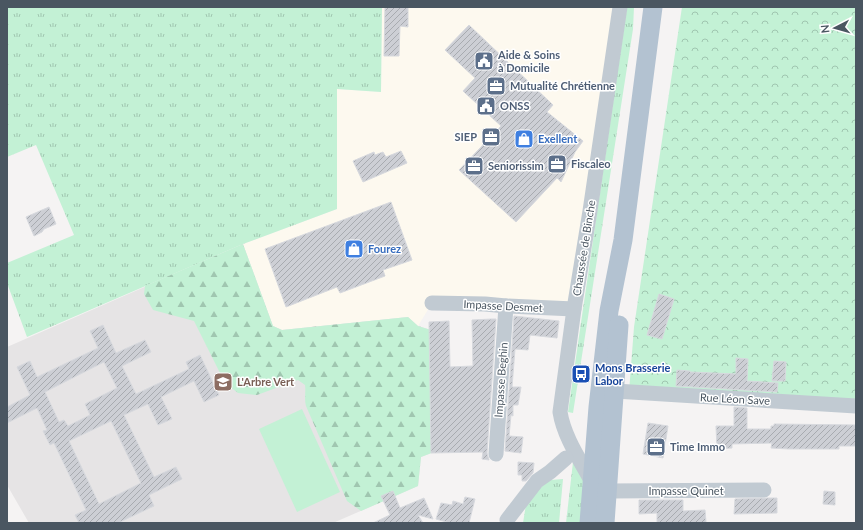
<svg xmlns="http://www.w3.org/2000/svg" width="863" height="530" font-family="Lato,sans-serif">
	<defs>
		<pattern id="grass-tufts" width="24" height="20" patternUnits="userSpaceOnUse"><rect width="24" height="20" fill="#c3f1d5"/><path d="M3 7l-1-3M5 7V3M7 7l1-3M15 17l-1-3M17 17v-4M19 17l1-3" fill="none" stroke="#a0c6b0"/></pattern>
		<pattern id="forest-firs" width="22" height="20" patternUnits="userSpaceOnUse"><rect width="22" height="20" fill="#c3f1d5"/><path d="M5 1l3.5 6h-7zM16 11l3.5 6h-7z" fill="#a0c6b0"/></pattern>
		<pattern id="park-crowns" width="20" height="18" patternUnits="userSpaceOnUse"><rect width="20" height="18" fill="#c3f1d5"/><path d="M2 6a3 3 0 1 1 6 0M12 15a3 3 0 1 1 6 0" fill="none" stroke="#a0c6b0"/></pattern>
		<pattern id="building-hatch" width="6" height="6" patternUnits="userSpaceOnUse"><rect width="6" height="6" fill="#cdcfd5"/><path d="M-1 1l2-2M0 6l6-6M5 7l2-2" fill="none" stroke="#a8abb0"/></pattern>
	</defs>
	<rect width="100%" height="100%" fill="#f5f3f3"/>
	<path fill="#fdf9ef" d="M382,7H620L574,309L432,303L418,326L408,317L282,330L273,326L243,244L337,209V89L381,92Z"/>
	<path fill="#e6e4e5" d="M243,244L273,326L282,330L408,317L418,326L431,330L442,449L421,457L418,486L333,523H29L7,485V347Z"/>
	<g fill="url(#grass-tufts)">
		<path d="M7,7H382L381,92L337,89V209L243,244L27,337L7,283V263L74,235L36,145L7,157Z"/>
		<path d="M627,7H634L633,29L573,413L568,412Z"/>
		<path d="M573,462L587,483L581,523H566Z"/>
		<path d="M563,479L559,523H523L527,498L550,480Z"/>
	</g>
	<path fill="url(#forest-firs)" d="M243,244L273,326L282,330L408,317L418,326L431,330L442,449L421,457L418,486L361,511L347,501L306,406C304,399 306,392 305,385L298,380L257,395L238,393L229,386L219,371L194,321L153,310L144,294L145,286Z"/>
	<path fill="url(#park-crowns)" d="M682,7H856V406L629,392L634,327Z"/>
	<path fill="#c3f1d5" d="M302,409L340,492L297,512L259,429Z"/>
	<g fill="url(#building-hatch)" stroke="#d7d9de" fill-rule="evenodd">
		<path d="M385,7H408V27L400,26L399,56H384Z"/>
		<path d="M469,25L553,105L547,112L583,141L575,152L561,182L557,178L516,222L459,170L501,126L463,91L475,78L445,50Z"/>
		<path d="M401,151L407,163L363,182L353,161L374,152L375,155L383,152L386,157Z"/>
		<path d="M391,202L412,260L383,270L385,276L340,293L337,287L286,307L265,249Z"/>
		<path d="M49,207L56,224L44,229L42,232L34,236L26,217Z"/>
		<path d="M659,294L674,299L662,339L647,335Z"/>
		<path d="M514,316L559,321L557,338L530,335L528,350L515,349L512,387H521L518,405H513V416L511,415L509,436L523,437L521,453L505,451Z"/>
		<path d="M492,319H496L487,453L489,460L482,459L483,452L431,453L429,322L449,321L450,367L473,366L472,320Z"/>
		<path d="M103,325L116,353L145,340L151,352L122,366L136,394L189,369L186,362L200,355L219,395L204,402L194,381L161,397L172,419L158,425L148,404L124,415L154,477L176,467L182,479L149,495L154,506L118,523H79L75,515L86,510L54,443L50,445L43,431L47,430L37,408L7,423V407L30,395L17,367L30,361L37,377L98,348L90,331ZM104,362L117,388L85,404L90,415L68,426L64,420L59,422L45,392ZM111,421L141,483L99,504L69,441Z"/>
		<path d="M736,358L748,359L747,381L778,383L777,392L676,386L677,370L690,371V372L736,374Z"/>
		<path d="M774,361L786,362L785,381H772Z"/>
		<path d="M734,407L747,408V429H771V426H774V424L856,425V446H839V449H789L771,448L772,443L732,444V448L717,449L716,426H734Z"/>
		<path d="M648,423L668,426L663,458L643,454Z"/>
		<path d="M518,462L534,463L533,473L526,481H522V475H518Z"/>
		<path d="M393,491L400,508L424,498L433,519L418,515L423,523H373L390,515L381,496Z"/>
		<path d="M824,491L835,492V505L823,504Z"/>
		<path d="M465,497L475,499L469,523H450L436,519L441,503L452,505L453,501L463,504Z"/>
		<path d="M767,498H777V513L734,514L735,499Z"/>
		<path d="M639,500H683V511L705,510L706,522L702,523H657V513L639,514Z"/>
	</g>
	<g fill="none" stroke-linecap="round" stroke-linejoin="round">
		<g stroke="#c1cad2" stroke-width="15">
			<path d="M432,303L485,304L506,306L574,309"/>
			<path d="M611,380L615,391L856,406"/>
			<path d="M496,454L506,306"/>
			<path d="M592,482C580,460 564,437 560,412L574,309L590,211L620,7"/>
			<path d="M608,491L764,490"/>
			<path d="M507,520L537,481L550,472L566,458"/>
		</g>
		<g stroke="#b3c2d1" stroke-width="19">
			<path d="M589,523L598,407L609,311L623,240L653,7"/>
			<path d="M605,523L619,325"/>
		</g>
	</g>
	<defs>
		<g id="civic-square" transform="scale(1)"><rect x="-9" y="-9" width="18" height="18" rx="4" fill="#5c6f8a" stroke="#fff"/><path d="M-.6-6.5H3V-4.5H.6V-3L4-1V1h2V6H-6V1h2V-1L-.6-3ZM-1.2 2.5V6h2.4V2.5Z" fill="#fff"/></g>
		<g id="office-square" transform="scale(1)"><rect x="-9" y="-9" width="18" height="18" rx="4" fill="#5c6f8a" stroke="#fff"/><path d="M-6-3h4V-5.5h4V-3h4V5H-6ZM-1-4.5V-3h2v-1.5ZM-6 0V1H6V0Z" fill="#fff"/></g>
		<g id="shop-square" transform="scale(1)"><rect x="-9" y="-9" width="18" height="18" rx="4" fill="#3f7fe0" stroke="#fff"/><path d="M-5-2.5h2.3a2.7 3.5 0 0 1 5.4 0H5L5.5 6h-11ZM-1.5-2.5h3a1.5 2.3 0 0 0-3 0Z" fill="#fff"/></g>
		<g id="bus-square" transform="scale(1)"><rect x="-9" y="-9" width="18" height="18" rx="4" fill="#1a4fb4" stroke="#fff"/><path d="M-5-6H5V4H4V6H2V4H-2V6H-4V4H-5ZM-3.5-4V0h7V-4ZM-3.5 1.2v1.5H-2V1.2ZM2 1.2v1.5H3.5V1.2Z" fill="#fff"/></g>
		<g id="school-square" transform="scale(1)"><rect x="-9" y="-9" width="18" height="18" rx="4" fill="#8d6e63" stroke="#fff"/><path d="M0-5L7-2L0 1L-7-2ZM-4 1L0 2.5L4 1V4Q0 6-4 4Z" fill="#fff"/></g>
	</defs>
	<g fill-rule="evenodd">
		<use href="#civic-square" x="484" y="61"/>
		<use href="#office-square" x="496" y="86"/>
		<use href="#civic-square" x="486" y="106"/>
		<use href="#office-square" x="491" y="137"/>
		<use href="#shop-square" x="524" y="139"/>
		<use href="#office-square" x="557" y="164"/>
		<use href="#office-square" x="474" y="166"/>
		<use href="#shop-square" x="354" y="249"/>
		<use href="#bus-square" x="581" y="374"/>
		<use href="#school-square" x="223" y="382"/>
		<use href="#office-square" x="656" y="447"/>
	</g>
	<g text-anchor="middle" stroke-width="3" stroke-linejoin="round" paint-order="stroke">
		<g font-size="11" font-weight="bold" fill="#4e5e75" stroke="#fff" text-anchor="start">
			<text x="498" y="59">Aide &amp; Soins<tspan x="498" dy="13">à Domicile</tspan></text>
			<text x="510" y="90">Mutualité Chrétienne</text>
			<text x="500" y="110">ONSS</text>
			<text x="477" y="141" text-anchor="end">SIEP</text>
			<text x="571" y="168">Fiscaleo</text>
			<text x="488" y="170">Seniorissim</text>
			<text x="670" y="451">Time Immo</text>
		</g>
		<g font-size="11" font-weight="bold" fill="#366cbe" stroke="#fff" text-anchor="start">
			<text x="538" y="143">Exellent</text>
			<text x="368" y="253">Fourez</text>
		</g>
		<g font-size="11" fill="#4a5661" stroke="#fff">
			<text transform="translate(584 248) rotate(-81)" y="4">Chaussée de Binche</text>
			<text transform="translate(503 306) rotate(3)" y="4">Impasse Desmet</text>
			<text transform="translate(501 380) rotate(-86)" y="4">Impasse Beghin</text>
			<text transform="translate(735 399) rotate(3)" y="4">Rue Léon Save</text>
			<text x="686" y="495">Impasse Quinet</text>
		</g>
		<g font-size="11" font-weight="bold" fill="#164399" stroke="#fff" text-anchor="start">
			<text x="595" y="372">Mons Brasserie<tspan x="595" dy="13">Labor</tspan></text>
		</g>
		<g font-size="11" font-weight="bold" fill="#785e54" stroke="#fff" text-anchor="start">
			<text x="237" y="386">L'Arbre Vert</text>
		</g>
	</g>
	<rect width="863" height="530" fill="none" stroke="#4a5661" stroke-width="16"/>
	<g transform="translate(835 28) rotate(264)" stroke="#ffffff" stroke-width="3" paint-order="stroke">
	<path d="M0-3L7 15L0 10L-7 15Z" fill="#4a5661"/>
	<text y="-6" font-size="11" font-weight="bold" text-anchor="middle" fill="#4a5661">N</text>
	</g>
</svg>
